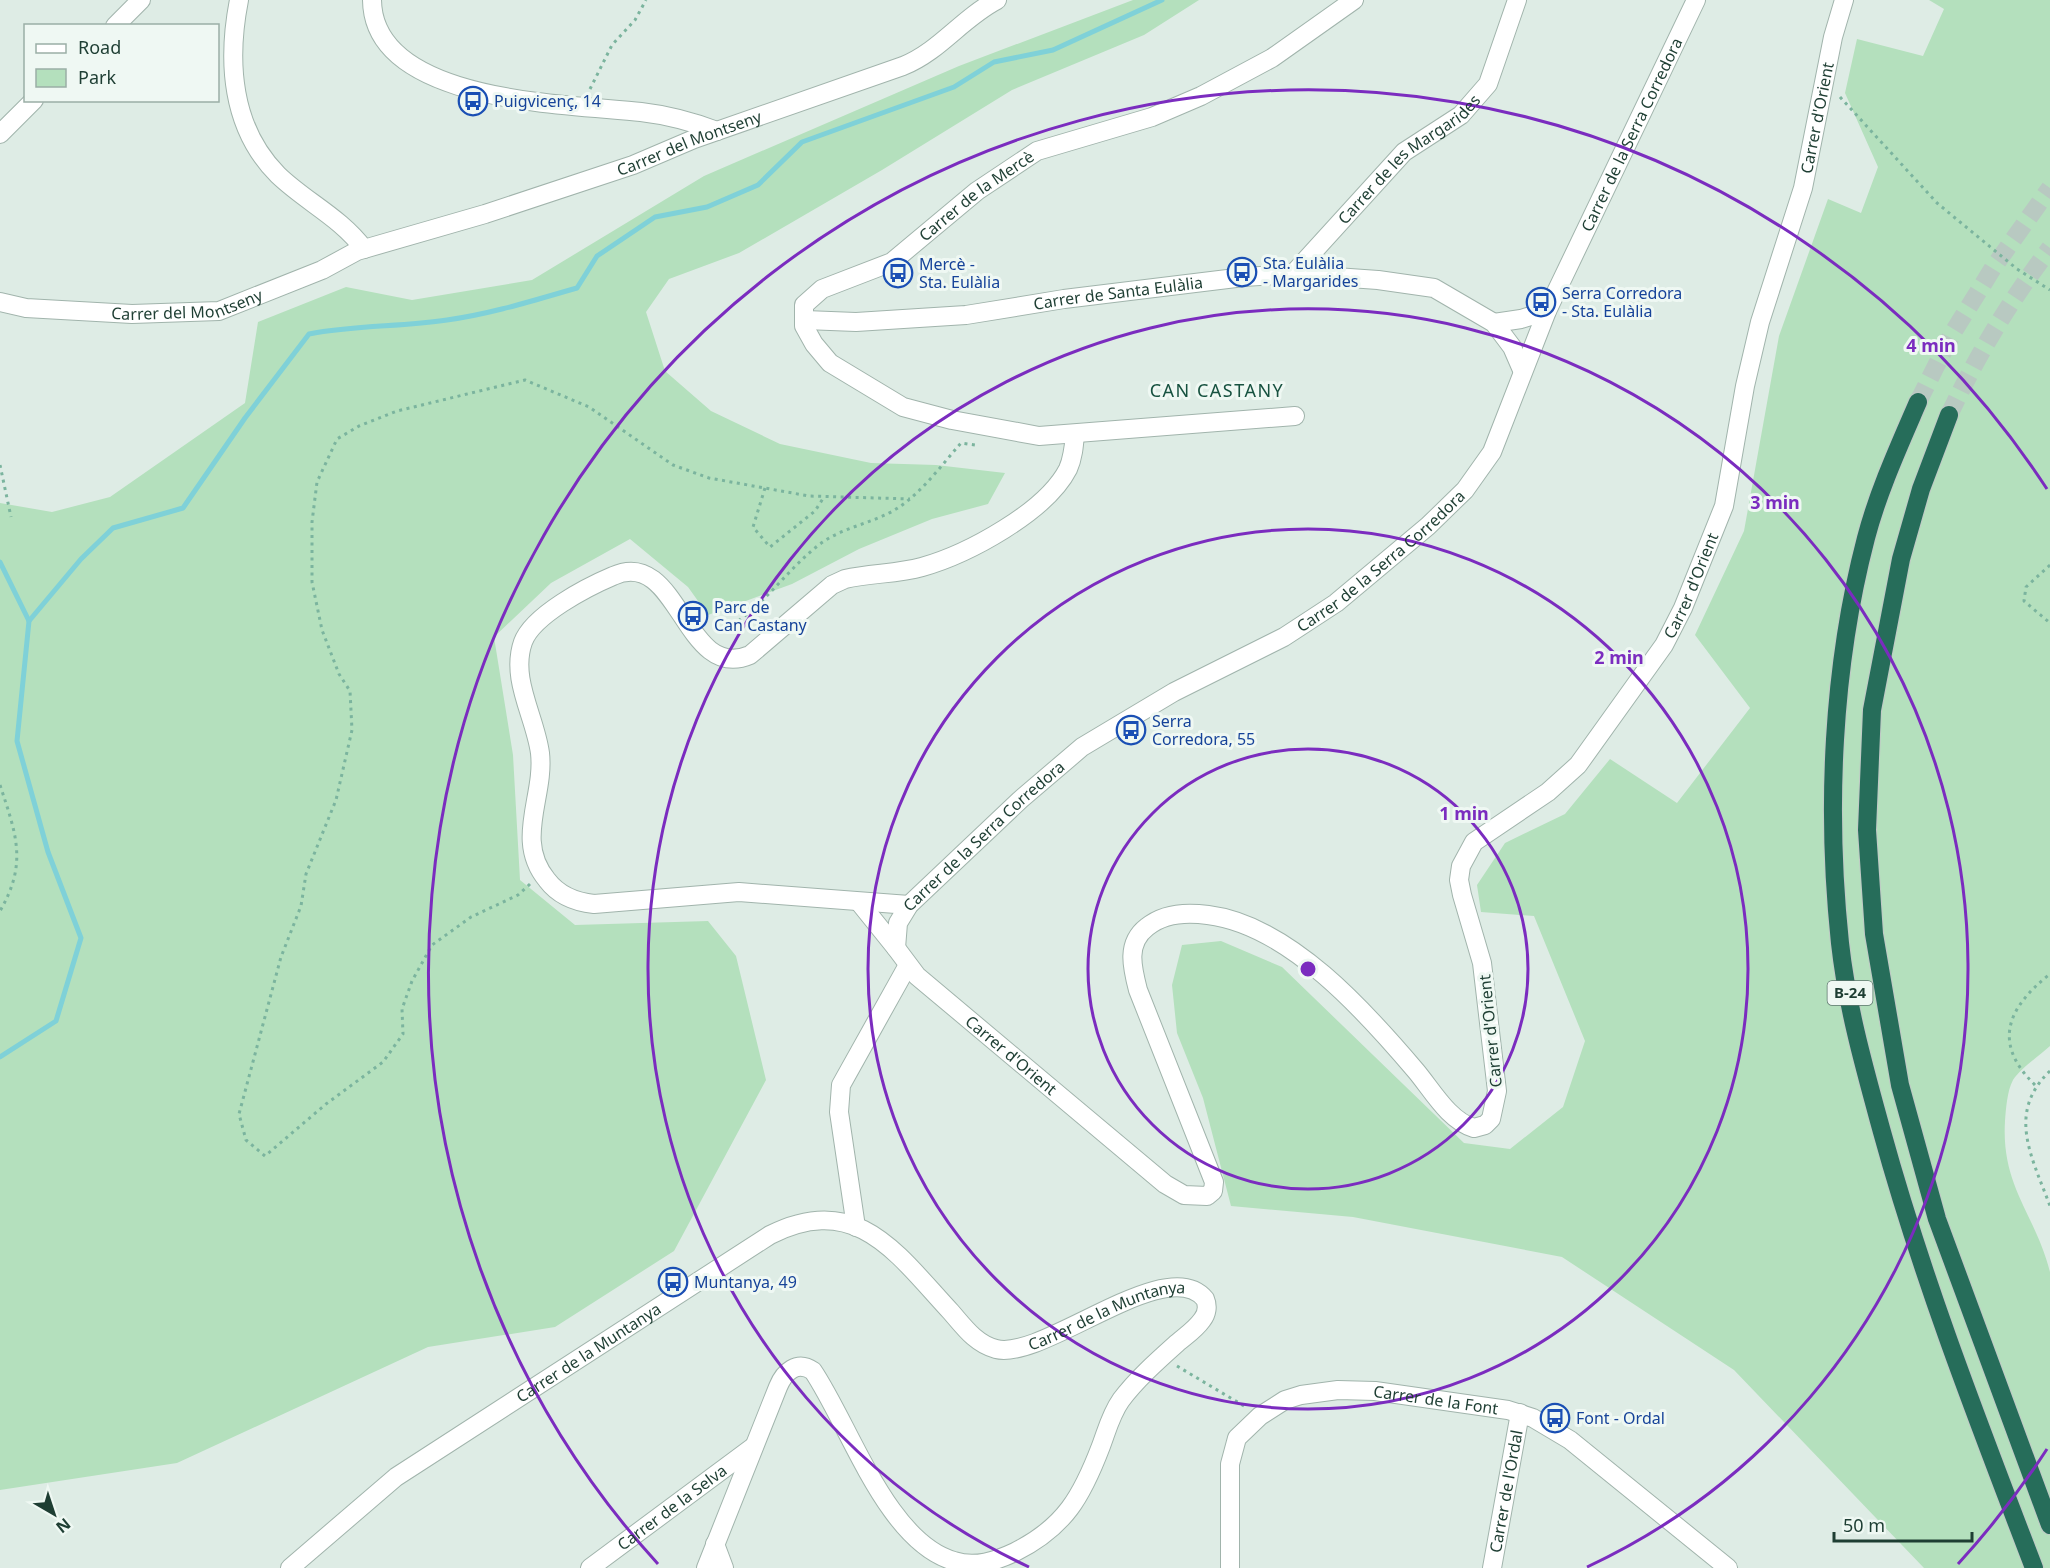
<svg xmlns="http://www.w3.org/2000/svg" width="2050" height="1568" font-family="'Noto Sans',sans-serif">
	<rect width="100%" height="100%" fill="#deece5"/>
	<g fill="#b4e0bd">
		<path d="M1133,0H1199L1144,35L1012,90L882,170L739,253L669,279L646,312L665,371L711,411L780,444L871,463L936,465L1005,473L988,504L932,519L859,549L792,584L708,615L688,587L630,539L551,583L494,637L513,755L520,880L575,925L708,921L736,956L766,1080L674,1251L555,1327L428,1347L177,1463L0,1490V503L52,512L110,497L245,403L258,322L346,287L412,300L532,280L704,176L959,66Z"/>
		<path d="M1929,0H2050V1046C2039,1056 2021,1068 2013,1080C2007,1091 2006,1109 2005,1121C2001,1187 2035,1213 2050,1272V1568H1924L1734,1370L1562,1257L1353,1217L1231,1206L1203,1098L1177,1033L1172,985L1182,945L1221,941L1282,967L1464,1143L1510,1149L1563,1107L1585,1041L1534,916L1481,912L1477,885L1505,843L1565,814L1610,759L1677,803L1750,708L1695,635L1744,531L1779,336L1828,199L1861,213L1878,167L1845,93L1857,39L1923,56L1944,9Z"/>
	</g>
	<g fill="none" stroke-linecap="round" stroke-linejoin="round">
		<g stroke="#7fd1d8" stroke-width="5">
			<path d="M0,562L29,621L17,741L48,852L81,938L56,1021L0,1057"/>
			<path d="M29,621L81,559L113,528L183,508L245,418L309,334C355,325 401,327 447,320C491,314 535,300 577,288L597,256L655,217L707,207L758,185L802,142L954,87L994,62L1053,50L1162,0"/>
		</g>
		<g stroke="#b8c9c1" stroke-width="18" stroke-dasharray="18 9" stroke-linecap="butt">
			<path d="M1918,402L1952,334L1993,268L2050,188"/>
			<path d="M1949,415C1979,352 2008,304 2050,248"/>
		</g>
		<g stroke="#a1b4ac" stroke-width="20">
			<g id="street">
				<path d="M239,0C227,61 231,128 278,175C306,202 340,217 364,249"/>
				<path d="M372,0C373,104 571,104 641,112C667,115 693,122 717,131"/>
				<path d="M115,26L141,0"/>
				<path d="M0,134L34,100"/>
				<path id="s1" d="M1293,274L1404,152L1461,115L1488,84L1517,0"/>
				<path id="s2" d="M0,302L26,308L132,314L219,311L322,270L357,251L485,214L633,165L694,139L903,66C940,51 962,18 997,0"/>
				<path id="s3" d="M805,320L856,322L966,315L1064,299L1244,277L1293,274L1378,280L1434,288L1494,323L1512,347L1522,370"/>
				<path d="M1494,323L1521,319L1547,311"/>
				<path id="s4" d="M1295,416L1039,436L952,420L903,407L830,363L814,344L804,326V305L822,289L892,262L977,191L1037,151L1152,117L1201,96L1272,58L1354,0"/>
				<path id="s5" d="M859,902L896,948L898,923L909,905L1020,800L1082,747L1174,692L1284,637L1336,603L1428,526L1465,490L1492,452L1547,311L1696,0"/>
				<path d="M909,905L739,892L594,904C575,902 559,896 547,880C514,840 545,797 540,753C535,716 510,679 523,642C533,615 587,587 613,576C679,546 684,683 750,655L832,585L845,579C871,573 897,574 922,567C968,554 1046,512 1068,469C1073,458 1074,446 1075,434"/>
				<path id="s6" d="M896,948L917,976L1165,1184L1184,1195L1207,1196L1213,1191L1214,1182L1138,990C1132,967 1126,943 1147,927C1164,913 1187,912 1208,915C1289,925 1366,1012 1416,1071C1432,1090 1449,1121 1474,1128L1485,1125L1491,1119L1497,1091L1482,963L1462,895L1459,880L1461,866L1474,842L1548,792L1578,765L1664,645L1683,608L1724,506L1745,386L1760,322L1803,188L1833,37L1844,0"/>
				<path d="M856,1227L839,1112L841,1085L908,965"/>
				<path d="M715,1544L724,1568"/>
				<path id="s7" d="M290,1568L396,1477L770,1235C857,1191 897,1254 951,1312C964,1327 976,1344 996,1349C1043,1361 1167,1252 1205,1299C1208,1306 1207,1314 1202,1320C1195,1330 1184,1337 1175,1345C1156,1362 1136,1380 1121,1400C1111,1414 1107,1430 1101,1446C1082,1496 1065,1527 1015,1552C996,1561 975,1568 954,1561C887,1542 850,1426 813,1371C797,1360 784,1372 778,1387L706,1568"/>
				<path id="s8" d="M590,1568L753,1447"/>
				<path id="s9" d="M1230,1568V1464L1237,1438L1260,1416L1285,1400L1301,1395L1338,1390L1375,1391L1508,1410L1533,1418L1570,1440L1728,1568"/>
				<path id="s10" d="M1492,1568L1520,1413"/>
			</g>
		</g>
		<g stroke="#c0c9c6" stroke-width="20">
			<g id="highway">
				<path d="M1918,402C1899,446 1878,492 1866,538C1832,668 1826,810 1840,943C1847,1007 1865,1070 1882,1132C1923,1281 1979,1424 2034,1568"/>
				<path d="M1949,415L1921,489L1901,559L1872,710L1867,830L1874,934L1900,1085L1937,1219L2050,1525"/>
			</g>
		</g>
		<g stroke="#7bb49e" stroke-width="3" stroke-dasharray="3 4.5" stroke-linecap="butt">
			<path d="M590,89L612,45L635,20L646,0"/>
			<path d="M1840,97L1937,203L2017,269L2050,290"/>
			<path d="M0,465L11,517"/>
			<path d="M765,488L753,527L770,547L815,511L824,497"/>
			<path d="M2050,565L2026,587L2024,601L2050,623"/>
			<path d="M719,632C758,614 782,575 815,548C836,530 861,526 885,515C916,501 939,468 961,443L975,445"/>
			<path d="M0,785C16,834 28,863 0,911"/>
			<path d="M530,884L518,895L471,917L432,945L412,981L402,1009L403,1034L383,1062L326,1104L265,1156L246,1140L239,1114L281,957L301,906L306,874L336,800L352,730L350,691L339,674L322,630L312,582V522L317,482L337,439L359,426L397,411L525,380L589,407L673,465L709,478L809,496L910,499"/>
			<path d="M2050,1071C2006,1113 2032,1157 2050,1206"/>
			<path d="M2035,1085C1992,1043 2007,1008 2050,974"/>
			<path d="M1177,1366L1244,1406"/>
		</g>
		<use href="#street" stroke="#fff" stroke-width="18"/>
		<use href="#highway" stroke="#266d5a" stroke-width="18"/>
	</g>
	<g fill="none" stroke="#7b2cbf" stroke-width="3">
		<circle cx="1308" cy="969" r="220"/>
		<circle cx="1308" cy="969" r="440"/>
		<path d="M1029 1567A660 660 0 1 1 1587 1567"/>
		<path d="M2047 1449A881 881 0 0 1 1958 1564M658 1564A881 881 0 1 1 2047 489"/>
	</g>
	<defs>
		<g id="bus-ring" transform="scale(1.5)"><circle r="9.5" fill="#eff8f3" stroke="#1a4fb4" stroke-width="1.5"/><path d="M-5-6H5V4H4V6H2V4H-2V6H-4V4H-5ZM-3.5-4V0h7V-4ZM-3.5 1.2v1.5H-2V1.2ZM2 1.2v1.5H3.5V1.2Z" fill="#1a4fb4"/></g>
	</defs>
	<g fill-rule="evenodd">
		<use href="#bus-ring" x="473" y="101"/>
		<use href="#bus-ring" x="1242" y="272"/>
		<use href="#bus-ring" x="898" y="273"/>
		<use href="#bus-ring" x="1541" y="302"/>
		<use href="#bus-ring" x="693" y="616"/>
		<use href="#bus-ring" x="1131" y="730"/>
		<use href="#bus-ring" x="673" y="1282"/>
		<use href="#bus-ring" x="1555" y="1418"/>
	</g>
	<g text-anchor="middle" stroke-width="6" stroke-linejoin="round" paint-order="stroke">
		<rect fill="#eff8f3" stroke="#5d766d" stroke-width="1.5" x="1827.5" y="981" width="45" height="24" rx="4.5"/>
		<g font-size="15" font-weight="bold" fill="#1e3e33">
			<text x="1850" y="998">B-24</text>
		</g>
		<g font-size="16" fill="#164399" stroke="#eff8f3" text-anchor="start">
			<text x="494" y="107">Puigvicenç, 14</text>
			<text x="1263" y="269">Sta. Eulàlia<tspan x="1263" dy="18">- Margarides</tspan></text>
			<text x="919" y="270">Mercè -<tspan x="919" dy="18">Sta. Eulàlia</tspan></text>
			<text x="1562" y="299">Serra Corredora<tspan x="1562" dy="18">- Sta. Eulàlia</tspan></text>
			<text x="714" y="613">Parc de<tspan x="714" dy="18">Can Castany</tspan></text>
			<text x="1152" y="727">Serra<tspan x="1152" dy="18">Corredora, 55</tspan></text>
			<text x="694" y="1288">Muntanya, 49</text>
			<text x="1576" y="1424">Font - Ordal</text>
		</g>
		<g font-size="16" fill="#1e3e33" stroke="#eff8f3">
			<text dy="6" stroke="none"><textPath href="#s6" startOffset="2241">Carrer d'Orient</textPath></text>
			<text dy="6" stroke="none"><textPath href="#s5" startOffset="1197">Carrer de la Serra Corredora</textPath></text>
			<text dy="6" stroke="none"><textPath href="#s2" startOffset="720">Carrer del Montseny</textPath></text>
			<text dy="6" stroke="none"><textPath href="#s1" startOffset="164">Carrer de les Margarides</textPath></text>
			<text dy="6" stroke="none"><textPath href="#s4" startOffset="754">Carrer de la Mercè</textPath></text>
			<text dy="6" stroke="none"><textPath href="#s3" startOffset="315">Carrer de Santa Eulàlia</textPath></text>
			<text dy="6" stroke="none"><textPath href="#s2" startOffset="189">Carrer del Montseny</textPath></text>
			<text dy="6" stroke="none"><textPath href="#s5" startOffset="693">Carrer de la Serra Corredora</textPath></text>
			<text dy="6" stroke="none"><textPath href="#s6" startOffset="1755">Carrer d'Orient</textPath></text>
			<text dy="6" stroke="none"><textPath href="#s5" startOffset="207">Carrer de la Serra Corredora</textPath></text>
			<text transform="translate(1490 1031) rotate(-96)" y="6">Carrer d'Orient</text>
			<text dy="6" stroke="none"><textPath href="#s6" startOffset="158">Carrer d'Orient</textPath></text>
			<text dy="6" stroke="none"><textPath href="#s7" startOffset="980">Carrer de la Muntanya</textPath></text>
			<text dy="6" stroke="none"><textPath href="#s7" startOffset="369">Carrer de la Muntanya</textPath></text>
			<text dy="6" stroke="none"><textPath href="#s9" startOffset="345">Carrer de la Font</textPath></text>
			<text dy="6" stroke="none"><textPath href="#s10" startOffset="78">Carrer de l'Ordal</textPath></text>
			<text dy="6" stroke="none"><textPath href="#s8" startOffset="102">Carrer de la Selva</textPath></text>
		</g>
		<g font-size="18" letter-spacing="1.5" fill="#175240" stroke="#eff8f3">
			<text x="1217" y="397">CAN CASTANY</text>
		</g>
	</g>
	<circle cx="1308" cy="969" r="9" fill="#7b2cbf" stroke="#eff8f3" stroke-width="3"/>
	<g font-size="18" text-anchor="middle" font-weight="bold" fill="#7b2cbf" stroke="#eff8f3" stroke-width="6" stroke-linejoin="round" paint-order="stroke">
		<text x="1931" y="352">4 min</text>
		<text x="1775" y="509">3 min</text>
		<text x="1619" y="664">2 min</text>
		<text x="1464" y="820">1 min</text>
	</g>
	<rect x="24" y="24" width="195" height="78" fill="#eff8f3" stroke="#9baea6" stroke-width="1.5"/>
	<rect x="36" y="44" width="30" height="9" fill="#ffffff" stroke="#9baea6" stroke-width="1.5"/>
	<text x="78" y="54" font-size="18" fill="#1e3e33">Road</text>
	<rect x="36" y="69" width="30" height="18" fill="#b4e0bd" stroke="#9baea6" stroke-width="1.5"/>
	<text x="78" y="84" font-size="18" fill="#1e3e33">Park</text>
	<g transform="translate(54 1514) rotate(141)" stroke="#eff8f3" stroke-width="4.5" paint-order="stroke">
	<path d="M0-4.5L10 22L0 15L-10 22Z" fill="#1e3e33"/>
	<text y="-9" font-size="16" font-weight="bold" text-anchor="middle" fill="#1e3e33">N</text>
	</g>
	<path d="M1834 1532v9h138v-9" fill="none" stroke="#1e3e33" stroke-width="3"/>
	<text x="1843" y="1532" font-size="18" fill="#1e3e33" stroke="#eff8f3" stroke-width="4.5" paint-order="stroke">50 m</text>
</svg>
